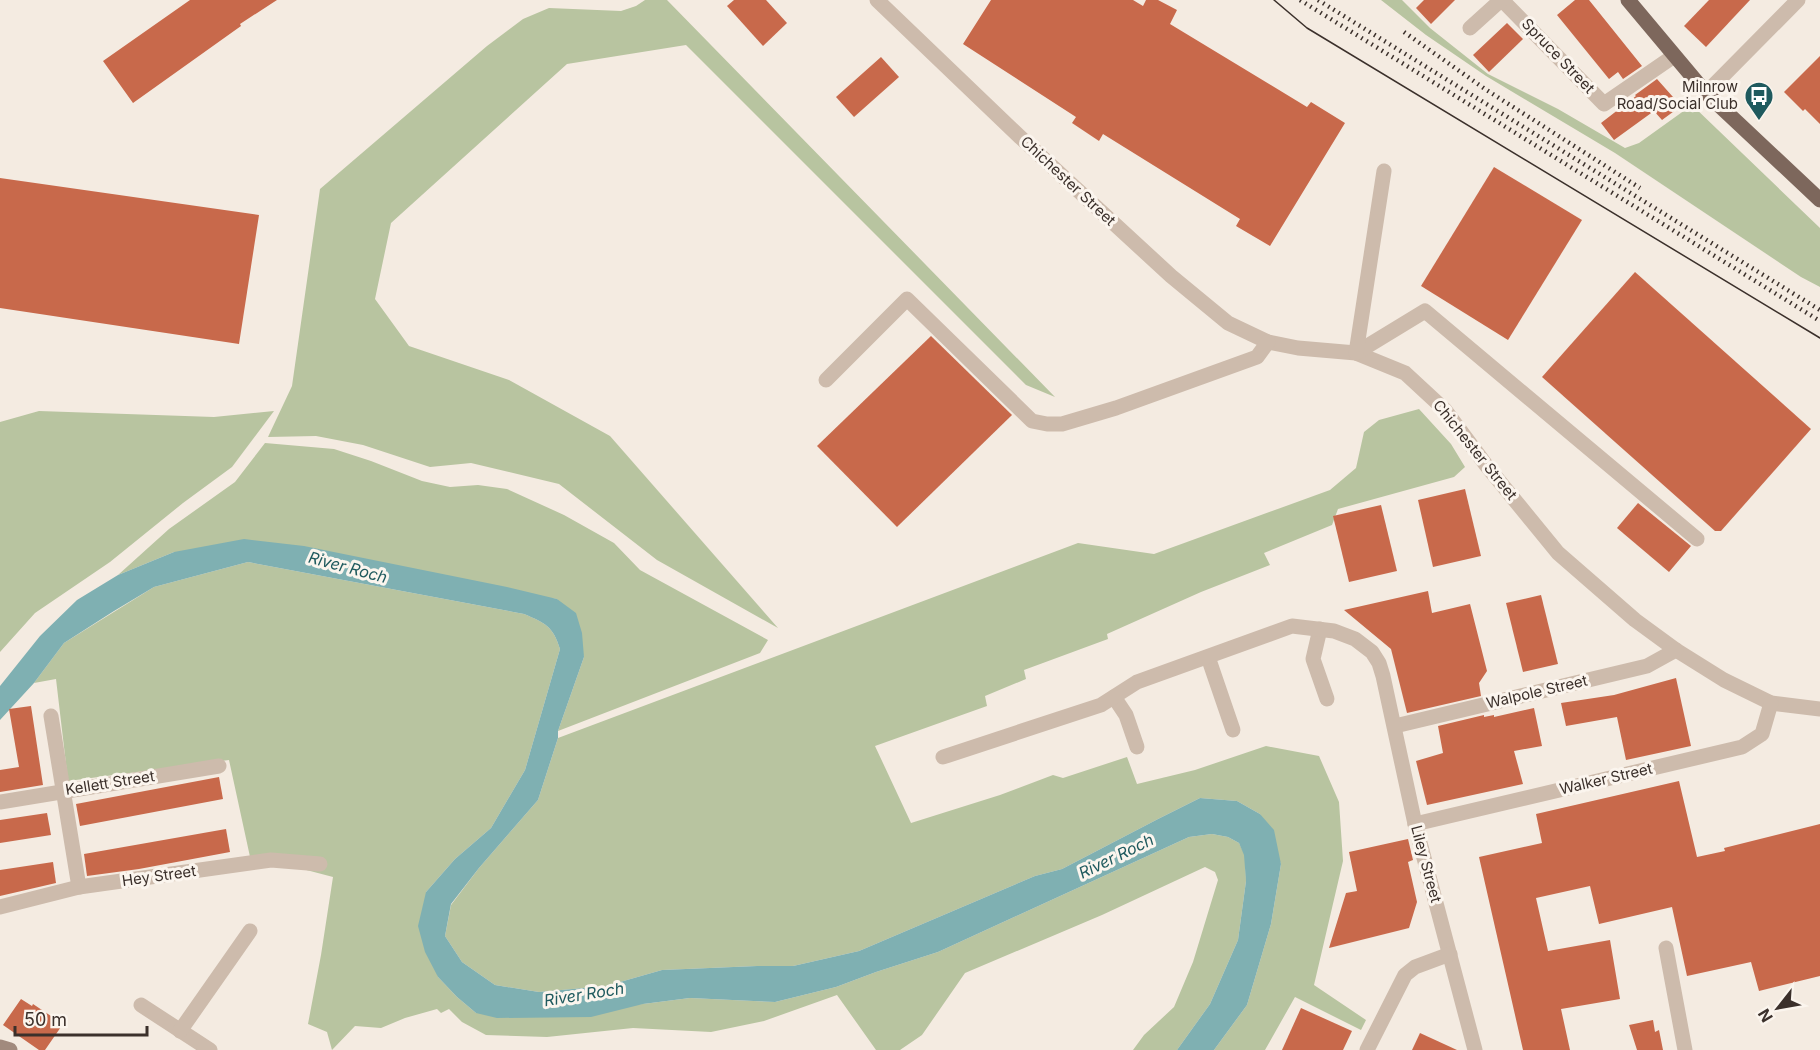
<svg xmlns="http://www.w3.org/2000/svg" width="1820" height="1050" font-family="Inter,sans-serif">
	<rect width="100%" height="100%" fill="#f4ebe1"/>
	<g fill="#b8c4a0">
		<path d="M645,0H667L1055,397L1026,385L686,45L567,64L391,223L375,299L409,346L509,380L610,436L778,628L657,560L559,484L471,463L430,467L363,445L316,436L268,437L292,386L320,189L487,46L523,19L549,8L621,11L636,6Z"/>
		<path d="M1381,0H1402L1430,28L1488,74L1558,109L1625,148L1639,143L1692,105L1820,228V287L1801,277L1615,153L1486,76L1426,35Z"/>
		<path d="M1419,409L1451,444L1465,467L1454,477L1338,509L1332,525L1264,553L1270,565L1201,592L1107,634L1108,639L1024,670L1026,679L985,696L987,706L875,746L911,823L1000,795L1053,775L1063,778L1127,757L1137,784L1195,770L1266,746L1319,756L1339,802L1343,861L1314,985L1366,1020L1361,1030L1295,997L1265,1050H1214L1247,1005L1271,924L1281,864L1260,814L1237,801L1200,798L1158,819L1062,869L1035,876L859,951L793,966H757L662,970L606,986L539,992L495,985L462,962L445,936L451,905L479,868L538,800L558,738L1078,543L1154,554L1330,490L1356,468L1364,432L1379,420Z"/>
		<path d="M39,411L214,417L274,411L232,467L183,503L110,562L35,613L0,652V422Z"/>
		<path d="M265,443L334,449L371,461L422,481L450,487L478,485L507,489L564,515L614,543L640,570L768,640L760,653L558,731L584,657L557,599L174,552L118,575L169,529L235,482Z"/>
		<path d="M248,562L524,614C545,623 553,626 560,649L525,770L491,828L455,859L426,892L438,977L457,997L476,1013L643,1004L690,998L775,1002L836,987L876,972L938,952L1189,837L1212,834L1228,837L1239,843L1245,855L1246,881L1238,940L1210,1004L1177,1050H1133L1144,1035L1174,1007L1193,962L1218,880L1215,872L1205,867L1102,915L965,973L922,1035L900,1050H876L837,995L764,1021L711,1032L633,1028L547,1037L486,1035L462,1022L449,1009L441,1013L437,1009L405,1018L381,1028L355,1026L332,1050L327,1032L308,1024L321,955L333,877L276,862L252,866L229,760L68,781L56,679L34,683L64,643L154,587Z"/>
	</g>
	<path fill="#7fb0b2" d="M244,539L304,546L507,587L557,599L576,613L582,633L584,657L558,731V738L538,800L479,868L451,904L445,936L462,962L495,985L539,992L606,986L662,970L757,966H793L859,951L1035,876L1062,869L1158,819L1200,798L1237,801L1260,814L1274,830L1281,864L1271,924L1247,1005L1214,1050H1177L1210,1004L1238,940L1246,881L1244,855L1239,843L1228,837L1212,834L1189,837L938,952L876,972L836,987L775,1002L690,998L643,1004L591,1017L497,1018L476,1013L457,997L438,977L425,952L418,926L426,892L455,859L491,828L525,770L560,649C553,626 545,623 524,614L248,562L154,587L114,611L64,643L34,683L0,720V686L40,636L77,600L118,575L174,552Z"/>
	<g fill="#c8694b">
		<path d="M190,0H277L240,24L241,26L133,103L103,61Z"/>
		<path d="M734,0H766L787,23L763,46L727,6Z"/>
		<path d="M991,0H1133L1143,6L1146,0H1158L1177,10L1170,24L1307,107L1311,102L1345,123L1270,246L1236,226L1240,219L1103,134L1099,141L1072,123L1076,117L963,44Z"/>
		<path d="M1424,0H1455L1431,24L1416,8Z"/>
		<path d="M1575,0H1589L1642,66L1623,79L1618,72L1609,79L1557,15Z"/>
		<path d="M1709,0H1750L1706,47L1684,26Z"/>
		<path d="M1507,23L1523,39L1489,72L1473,55Z"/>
		<path d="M1820,56V124L1805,109L1803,111L1784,92Z"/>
		<path d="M881,57L899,77L854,117L836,97Z"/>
		<path d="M1657,79L1681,106L1662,120L1654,111L1614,140L1601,123L1636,96L1635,95Z"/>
		<path d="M1494,167L1582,220L1508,340L1421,286Z"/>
		<path d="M0,178L259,215L239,344L0,308Z"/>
		<path d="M1635,272L1811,429L1721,531H1715L1542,377Z"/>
		<path d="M931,336L1012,415L897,527L817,446Z"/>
		<path d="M1465,489L1481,556L1433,567L1418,500Z"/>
		<path d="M1638,503L1691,546L1669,572L1617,528Z"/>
		<path d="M1381,505L1397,571L1349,582L1333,516Z"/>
		<path d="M1428,591L1432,613L1470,604L1487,671L1479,683L1481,696L1407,713L1391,649L1344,610Z"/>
		<path d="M1541,595L1558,664L1523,672L1506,603Z"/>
		<path d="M1676,678L1691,746L1626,760L1617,717L1566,726L1561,703L1614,695Z"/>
		<path d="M31,706L43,785L0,792V770L19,767L9,709Z"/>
		<path d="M1534,708L1542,746L1514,751L1523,784L1427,805L1416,761L1443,753L1438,726L1484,715V717L1494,715V717Z"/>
		<path d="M219,777L223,799L80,826L76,804Z"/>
		<path d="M1679,781L1697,857L1725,851L1724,848L1820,824V976L1759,991L1751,962L1687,976L1672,907L1599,924L1590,886L1536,898L1548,951L1610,940L1620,999L1561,1009L1570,1050H1523L1479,857L1542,843L1536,814Z"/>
		<path d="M47,813L51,835L0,843V820Z"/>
		<path d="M226,829L230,852L139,869L87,876L84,854Z"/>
		<path d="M1408,839L1413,860L1408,862L1417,902L1409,928L1329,948L1346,893L1357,891L1349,852Z"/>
		<path d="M53,862L56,883L0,896V870Z"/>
		<path d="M21,999L32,1006L33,1004L63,1024L45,1050H39L3,1025Z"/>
		<path d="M1301,1008L1352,1031L1343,1050H1282Z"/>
		<path d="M1653,1020L1655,1032L1659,1030L1663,1050H1637L1629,1025Z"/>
		<path d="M1420,1033L1457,1050H1412Z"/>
	</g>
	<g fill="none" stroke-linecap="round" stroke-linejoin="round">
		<g stroke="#cdbbac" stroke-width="15">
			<path d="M877,0L1020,137L1171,276L1228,323L1268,342L1298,348L1356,353L1405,373L1445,410L1486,465L1558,553L1635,620L1676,650L1724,680L1771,703L1820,709"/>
			<path d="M1502,0L1604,104L1674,56"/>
			<path d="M1470,28L1501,0"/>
			<path d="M1706,93L1798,0"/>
			<path d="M1356,353L1425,311L1697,539"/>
			<path d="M1356,353L1384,171"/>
			<path d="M826,380L907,299L1032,421L1047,424H1062L1116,408L1257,357L1268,342"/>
			<path d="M1320,629L1313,659L1327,699"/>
			<path d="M1208,657L1233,730"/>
			<path d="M1114,697L1126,715L1137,747"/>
			<path d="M51,716L79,887"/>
			<path d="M1395,726L1647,666L1676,650"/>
			<path d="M943,757L1101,705L1137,682L1292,626L1334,631L1355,639L1372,652L1379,663L1383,676L1415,824L1475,1050"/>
			<path d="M0,802L219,766"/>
			<path d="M1415,824L1742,747L1762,734L1771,703"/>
			<path d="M0,907L79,887L271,860L320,864"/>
			<path d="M1666,948L1685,1050"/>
			<path d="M141,1005L210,1050"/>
			<path d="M180,1031L250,931"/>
			<path d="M1367,1050L1405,975L1415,967L1450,954"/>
		</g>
		<path stroke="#a18a7d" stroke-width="15" d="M0,1047L10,1050"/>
		<path stroke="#7d675c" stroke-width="15" d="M1628,0L1706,93L1820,200"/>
		<path stroke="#3b302b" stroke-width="1.5" d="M1274,0L1307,28L1820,338"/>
		<g stroke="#3b302b" stroke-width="4.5" stroke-dasharray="1.5 4.5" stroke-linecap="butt">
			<path d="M1300,0L1820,321"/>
			<path d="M1318,0L1820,310"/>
			<path d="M1404,32L1485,89L1640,188"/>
		</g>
	</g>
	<defs>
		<g id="bus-pin" transform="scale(1.5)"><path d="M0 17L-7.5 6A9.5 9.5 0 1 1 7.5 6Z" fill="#1f5a5e" stroke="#fbf5ee"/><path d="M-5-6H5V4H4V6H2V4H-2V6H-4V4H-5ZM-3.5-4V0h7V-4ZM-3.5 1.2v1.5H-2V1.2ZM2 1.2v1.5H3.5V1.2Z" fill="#fff"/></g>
	</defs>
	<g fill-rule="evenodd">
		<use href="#bus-pin" x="1759" y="96"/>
	</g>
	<g text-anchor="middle" stroke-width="6" stroke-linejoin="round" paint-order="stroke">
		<g font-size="15" fill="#3b302b" stroke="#fbf5ee">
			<text transform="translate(1558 56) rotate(46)" y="5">Spruce Street</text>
			<text transform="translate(1068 181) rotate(43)" y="5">Chichester Street</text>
			<text transform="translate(1475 450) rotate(51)" y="5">Chichester Street</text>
			<text transform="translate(1537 692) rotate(-13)" y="5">Walpole Street</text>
			<text transform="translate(1606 779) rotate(-13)" y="5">Walker Street</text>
			<text transform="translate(110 783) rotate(-9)" y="5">Kellett Street</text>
			<text transform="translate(1426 864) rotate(75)" y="5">Liley Street</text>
			<text transform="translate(159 876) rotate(-8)" y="5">Hey Street</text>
		</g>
		<g font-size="15" fill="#3b302b" stroke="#fbf5ee" text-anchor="end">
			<text x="1738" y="92">Milnrow<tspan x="1738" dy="17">Road/Social Club</tspan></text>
		</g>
		<g font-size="16" font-style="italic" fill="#1f5a5e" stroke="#fbf5ee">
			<text transform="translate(348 567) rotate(15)" y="6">River Roch</text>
			<text transform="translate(1116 856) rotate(-26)" y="6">River Roch</text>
			<text transform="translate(584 994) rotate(-9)" y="6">River Roch</text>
		</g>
	</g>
	<g transform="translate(1778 1008) rotate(239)" stroke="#fbf5ee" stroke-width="4.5" paint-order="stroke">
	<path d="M0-4.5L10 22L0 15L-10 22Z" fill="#3b302b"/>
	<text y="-9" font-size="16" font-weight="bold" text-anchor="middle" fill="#3b302b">N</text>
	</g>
	<path d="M15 1026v9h132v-9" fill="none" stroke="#3b302b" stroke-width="3"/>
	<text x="24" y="1026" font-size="18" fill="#3b302b" stroke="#fbf5ee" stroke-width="4.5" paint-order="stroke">50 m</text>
</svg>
